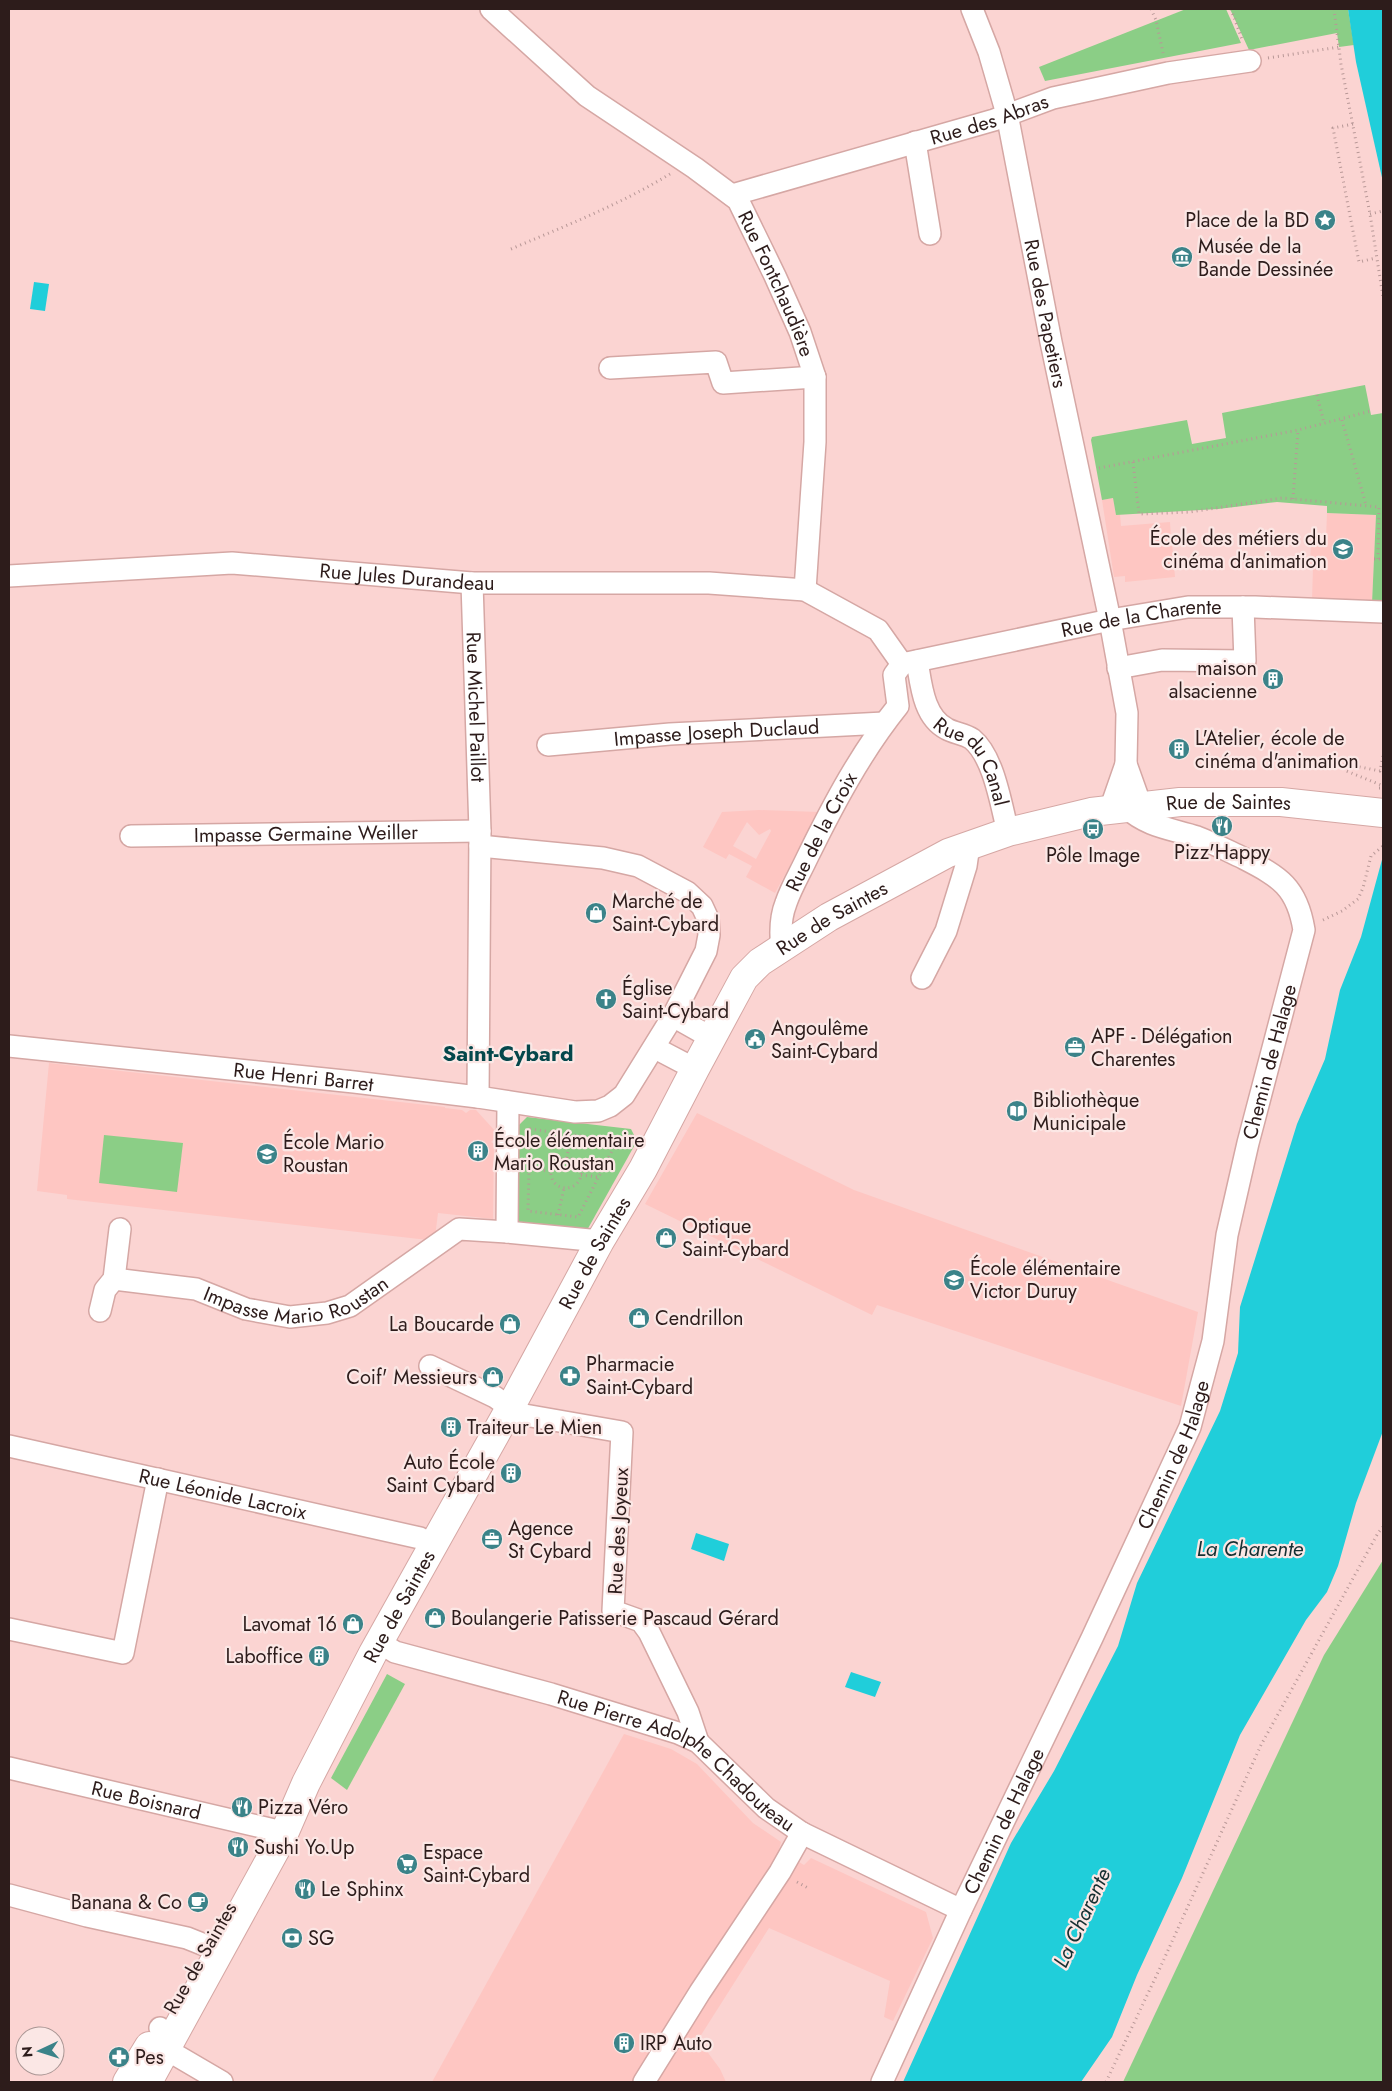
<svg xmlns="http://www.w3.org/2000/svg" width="1392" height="2091" font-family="Jost,sans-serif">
	<rect width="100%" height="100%" fill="#fbd4d2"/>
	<g fill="#fec6c2" fill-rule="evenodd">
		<path d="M1113,498L1116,515L1120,514L1121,526L1170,522L1171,538H1176L1178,534L1185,535L1187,541L1184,544L1181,545L1176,542L1172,543L1175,577L1125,582V576L1114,577L1102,500Z"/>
		<path d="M1327,513L1376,515L1372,603L1312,600L1313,568L1310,567L1311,539H1326Z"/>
		<path d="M759,810L819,812L775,893L746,877L752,866L729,854L726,859L703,847L722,812ZM747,822L759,835L770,829L771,831L756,859L733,846Z"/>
		<path d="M49,1063L445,1107V1108L462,1110L466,1113L470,1110H476L496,1132L495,1138L491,1142L494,1144L493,1219L438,1213L435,1237L428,1240L67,1199V1195L37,1191Z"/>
		<path d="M697,1113L854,1190L1198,1312L1181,1406L877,1305L872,1315L645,1204Z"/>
		<path d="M624,1734L671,1749L697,1764L753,1823L781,1842L779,1850L804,1865L811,1858L926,1912L933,1938L893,2021L884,2017L890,1981L769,1928L696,2043L706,2050L720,2069L726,2082H432Z"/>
	</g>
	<g fill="#8bce86">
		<path d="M1186,9H1226L1241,43L1045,81L1039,67Z"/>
		<path d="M1230,9H1348L1354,45L1339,47L1337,33L1249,50Z"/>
		<path d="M1365,385L1371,415L1383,413V603H1372L1376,515L1327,513V506L1277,502L1218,509L1116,515L1113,498L1102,500L1091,440L1092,437L1187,420L1192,444L1226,438L1222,413Z"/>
		<path d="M527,1117L631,1129L637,1141L586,1232L518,1223V1126Z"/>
		<path d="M104,1135L183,1143L177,1192L99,1183Z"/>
		<path d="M1383,1560V2082H1123L1324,1655Z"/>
		<path d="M387,1674L405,1684L347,1790L331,1778Z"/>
	</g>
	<g fill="#20ceda">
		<path d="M1348,9H1383V182L1356,62Z"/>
		<path d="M34,282L49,284L45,311L30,309Z"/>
		<path d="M1383,856V1431L1356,1503L1338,1566L1327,1592L1306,1620L1240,1735L1182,1878L1137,1975L1112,2037L1081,2082H903L1011,1843L1054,1771L1118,1646L1137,1583L1220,1411L1238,1353L1240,1307L1297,1124L1325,1059L1340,990L1361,937Z"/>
		<path d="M696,1533L729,1544L724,1561L691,1549Z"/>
		<path d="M851,1672L881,1682L875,1697L845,1687Z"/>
	</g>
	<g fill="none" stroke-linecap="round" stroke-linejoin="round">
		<g stroke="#d5a7a4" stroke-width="24">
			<g id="minor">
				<path id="s1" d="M491,9L587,96L695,168L738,200L775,276L800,332L815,377V442L805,590"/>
				<path id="s2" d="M972,9L989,52L1007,114L1051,342L1110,620L1127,713L1126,764L1110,810"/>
				<path d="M915,142L930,234"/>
				<path id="s3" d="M732,195L994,120L1053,98L1168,73L1250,61"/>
				<path d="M610,368L716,362L723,383L815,377"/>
				<path id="s4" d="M9,576L232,563L472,583H709L805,590L878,630L902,664"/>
				<path id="s5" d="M472,583L480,831L478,1097"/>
				<path id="s6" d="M917,661C921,683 923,717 947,729C954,733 965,734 972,739C994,757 1001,805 1008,832"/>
				<path id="s7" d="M902,664L1110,620L1188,607H1255L1383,612"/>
				<path d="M1118,668L1162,660L1245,661L1243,607"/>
				<path id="s8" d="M548,745L670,734L884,723"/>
				<path d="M1126,764L1141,806"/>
				<path id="s9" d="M131,836L480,831"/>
				<path id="s10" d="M782,949C780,933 780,918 786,903C791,888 800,873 807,858C833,805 861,752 898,706L894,675L902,664"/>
				<path d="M922,978L946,931L966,866L969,845"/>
				<path d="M673,1016L712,1038"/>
				<path id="s11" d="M9,1046L354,1082L478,1097L575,1112L598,1111L610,1106L624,1095L673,1016L706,951L709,935L708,919L702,906L687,892L638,866L603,858L480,846"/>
				<path d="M655,1048L695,1069"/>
				<path d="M508,1102L507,1232L600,1241"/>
				<path id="s12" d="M114,1279L196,1289L246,1309L290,1317L327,1313L350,1306L459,1229L507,1232"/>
				<path d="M100,1311L105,1290L114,1279L120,1229"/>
				<path d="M430,1366L495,1397L519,1414L622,1432L613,1611L641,1621L649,1632L688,1712L698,1742"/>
				<path id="s13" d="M9,1446L420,1538L434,1546"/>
				<path d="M9,1629L123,1653L158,1479"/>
				<path id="s14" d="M379,1642L395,1652L551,1694L678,1733L698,1742L766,1808L802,1833L961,1910"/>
				<path id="s15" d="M9,1768L274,1830L283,1836"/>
				<path d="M9,1895L87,1916L187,1938L207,1946"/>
				<path d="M160,2028L169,2051L222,2082"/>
				<path d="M644,2082L700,1992L780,1872L802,1833"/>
				<path id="s16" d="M882,2082L961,1910L1092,1638L1190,1427L1213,1341L1227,1235L1248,1143L1304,930C1297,887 1280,877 1243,858C1228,851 1213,843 1197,837C1173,829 1147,827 1127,808"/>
			</g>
		</g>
		<g stroke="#d5a7a4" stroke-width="30">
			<g id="major">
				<path d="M127,2082L149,2046"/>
				<path id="s17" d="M148,2082L283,1836L306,1783L373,1653L510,1408L600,1241L643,1169L695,1069L744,978L760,962L829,917L948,853L1008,832L1091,812L1180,802H1281L1383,813"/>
			</g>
		</g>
		<g stroke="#b89897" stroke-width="3" stroke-dasharray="1 4" stroke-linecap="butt">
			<path d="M1151,9L1156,20L1163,53"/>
			<path d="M1231,9L1243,42"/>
			<path d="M1334,9L1341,64L1370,214L1383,297"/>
			<path d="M1268,58L1339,47"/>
			<path d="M1353,124L1333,128L1359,262L1376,258"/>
			<path d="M1370,214L1383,211"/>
			<path d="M511,249C565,226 619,205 670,174"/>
			<path d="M1317,395L1324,423"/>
			<path d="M1342,420L1366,505"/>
			<path d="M1133,462L1139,514L1190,512L1282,498L1379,507L1378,559"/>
			<path d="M1099,468L1298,430L1371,411"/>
			<path d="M1293,499L1298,430"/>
			<path d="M1374,559H1383"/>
			<path d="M1379,788H1380L1381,785L1344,770L1345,764L1380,771L1383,756"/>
			<path d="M1323,920L1342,911L1358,899L1363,888L1371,856L1383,846"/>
			<path d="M530,1129L617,1141L578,1217L528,1211Z"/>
			<path d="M617,1141L633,1135"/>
			<path d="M567,1158L570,1134"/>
			<circle cx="566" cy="1173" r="15"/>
			<path d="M529,1169L551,1171"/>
			<path d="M581,1175L598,1177"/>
			<path d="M558,1215L564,1188"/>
			<path d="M797,1882L810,1889"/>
			<path d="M1106,2082L1160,1968L1261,1745L1378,1533L1383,1527"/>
		</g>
		<use href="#minor" stroke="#fff" stroke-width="21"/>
		<use href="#major" stroke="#fff" stroke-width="28"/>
	</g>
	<defs>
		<g id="sight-disc" transform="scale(1.125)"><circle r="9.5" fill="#3b8389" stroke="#fbe7e5"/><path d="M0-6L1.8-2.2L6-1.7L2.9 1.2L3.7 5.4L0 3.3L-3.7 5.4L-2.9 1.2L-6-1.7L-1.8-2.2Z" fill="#fff"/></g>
		<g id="museum-disc" transform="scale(1.125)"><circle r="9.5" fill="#3b8389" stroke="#fbe7e5"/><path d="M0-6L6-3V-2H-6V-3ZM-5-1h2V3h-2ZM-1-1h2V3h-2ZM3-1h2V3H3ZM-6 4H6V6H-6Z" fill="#fff"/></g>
		<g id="university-disc" transform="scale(1.125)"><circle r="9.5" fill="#3b8389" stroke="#fbe7e5"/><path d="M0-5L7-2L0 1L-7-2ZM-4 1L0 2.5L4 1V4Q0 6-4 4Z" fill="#fff"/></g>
		<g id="building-disc" transform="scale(1.125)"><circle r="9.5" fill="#3b8389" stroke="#fbe7e5"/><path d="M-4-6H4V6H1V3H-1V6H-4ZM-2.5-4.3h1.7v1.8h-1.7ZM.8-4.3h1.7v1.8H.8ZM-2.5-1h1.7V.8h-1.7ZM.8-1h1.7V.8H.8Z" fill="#fff"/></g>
		<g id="restaurant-disc" transform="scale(1.125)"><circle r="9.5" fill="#3b8389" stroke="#fbe7e5"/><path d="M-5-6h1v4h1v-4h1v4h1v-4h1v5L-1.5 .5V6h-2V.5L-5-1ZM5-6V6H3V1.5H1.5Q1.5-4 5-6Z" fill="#fff"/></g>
		<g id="bus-disc" transform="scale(1.125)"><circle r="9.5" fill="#3b8389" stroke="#fbe7e5"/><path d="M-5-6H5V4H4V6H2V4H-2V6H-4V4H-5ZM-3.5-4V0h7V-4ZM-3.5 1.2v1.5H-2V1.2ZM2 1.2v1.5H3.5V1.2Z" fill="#fff"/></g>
		<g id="shop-disc" transform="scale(1.125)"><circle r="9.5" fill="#3b8389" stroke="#fbe7e5"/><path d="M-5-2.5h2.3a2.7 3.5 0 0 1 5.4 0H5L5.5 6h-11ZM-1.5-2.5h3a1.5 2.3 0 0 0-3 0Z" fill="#fff"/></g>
		<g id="church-disc" transform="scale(1.125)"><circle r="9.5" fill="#3b8389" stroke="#fbe7e5"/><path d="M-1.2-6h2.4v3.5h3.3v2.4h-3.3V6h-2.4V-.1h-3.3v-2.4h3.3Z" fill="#fff"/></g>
		<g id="civic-disc" transform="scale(1.125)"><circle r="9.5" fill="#3b8389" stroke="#fbe7e5"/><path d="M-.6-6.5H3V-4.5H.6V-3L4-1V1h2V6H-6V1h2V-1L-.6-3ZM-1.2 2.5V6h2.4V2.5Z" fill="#fff"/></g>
		<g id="office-disc" transform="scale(1.125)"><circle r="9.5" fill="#3b8389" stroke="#fbe7e5"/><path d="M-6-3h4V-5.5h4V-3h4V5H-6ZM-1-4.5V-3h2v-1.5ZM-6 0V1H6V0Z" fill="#fff"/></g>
		<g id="library-disc" transform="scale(1.125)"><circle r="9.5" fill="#3b8389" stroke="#fbe7e5"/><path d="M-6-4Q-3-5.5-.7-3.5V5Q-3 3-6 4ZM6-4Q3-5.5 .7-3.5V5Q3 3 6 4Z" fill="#fff"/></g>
		<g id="school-disc" transform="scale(1.125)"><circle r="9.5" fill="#3b8389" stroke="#fbe7e5"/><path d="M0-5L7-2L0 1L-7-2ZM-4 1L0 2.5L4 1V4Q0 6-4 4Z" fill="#fff"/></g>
		<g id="pharmacy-disc" transform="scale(1.125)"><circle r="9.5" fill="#3b8389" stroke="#fbe7e5"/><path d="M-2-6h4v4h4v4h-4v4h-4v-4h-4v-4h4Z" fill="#fff"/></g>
		<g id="supermarket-disc" transform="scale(1.125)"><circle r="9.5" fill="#3b8389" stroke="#fbe7e5"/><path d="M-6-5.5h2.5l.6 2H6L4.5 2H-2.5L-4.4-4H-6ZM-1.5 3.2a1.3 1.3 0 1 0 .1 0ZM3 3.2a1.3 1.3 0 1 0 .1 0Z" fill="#fff"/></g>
		<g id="cafe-disc" transform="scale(1.125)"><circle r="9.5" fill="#3b8389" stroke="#fbe7e5"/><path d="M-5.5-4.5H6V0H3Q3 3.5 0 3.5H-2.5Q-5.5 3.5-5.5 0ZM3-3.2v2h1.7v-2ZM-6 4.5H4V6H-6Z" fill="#fff"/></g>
		<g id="bank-disc" transform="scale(1.125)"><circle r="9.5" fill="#3b8389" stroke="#fbe7e5"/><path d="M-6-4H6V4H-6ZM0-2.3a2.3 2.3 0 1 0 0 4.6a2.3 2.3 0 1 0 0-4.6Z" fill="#fff"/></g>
	</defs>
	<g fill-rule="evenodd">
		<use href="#sight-disc" x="1325" y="220"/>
		<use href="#museum-disc" x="1182" y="257"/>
		<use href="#university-disc" x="1343" y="549"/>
		<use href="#building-disc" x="1273" y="679"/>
		<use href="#building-disc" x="1179" y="749"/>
		<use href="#restaurant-disc" x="1222" y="826"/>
		<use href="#bus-disc" x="1093" y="829"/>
		<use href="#shop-disc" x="596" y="913"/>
		<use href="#church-disc" x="606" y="999"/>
		<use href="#civic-disc" x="755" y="1039"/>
		<use href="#office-disc" x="1075" y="1047"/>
		<use href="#library-disc" x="1017" y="1111"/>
		<use href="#building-disc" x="478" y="1151"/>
		<use href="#school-disc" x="267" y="1154"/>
		<use href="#shop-disc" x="666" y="1238"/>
		<use href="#school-disc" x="954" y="1280"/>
		<use href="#shop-disc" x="639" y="1318"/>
		<use href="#shop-disc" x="510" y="1324"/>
		<use href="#pharmacy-disc" x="570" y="1376"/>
		<use href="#shop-disc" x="493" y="1377"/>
		<use href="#building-disc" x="451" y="1427"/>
		<use href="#building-disc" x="511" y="1473"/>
		<use href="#office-disc" x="492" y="1539"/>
		<use href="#shop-disc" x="435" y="1618"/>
		<use href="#shop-disc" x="353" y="1624"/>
		<use href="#building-disc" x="319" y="1656"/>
		<use href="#restaurant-disc" x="242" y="1807"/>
		<use href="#restaurant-disc" x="238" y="1847"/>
		<use href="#supermarket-disc" x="407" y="1864"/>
		<use href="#restaurant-disc" x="305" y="1889"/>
		<use href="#cafe-disc" x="198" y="1902"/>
		<use href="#bank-disc" x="292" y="1938"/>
		<use href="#building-disc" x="624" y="2043"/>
		<use href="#pharmacy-disc" x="119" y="2057"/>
	</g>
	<g text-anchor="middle" stroke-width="4.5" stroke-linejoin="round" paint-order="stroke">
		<g font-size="20" fill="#2d1c1b" stroke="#fbe7e5">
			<text dy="7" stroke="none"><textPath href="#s3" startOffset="268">Rue des Abras</textPath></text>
			<text dy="7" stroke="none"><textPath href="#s1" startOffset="405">Rue Fontchaudière</textPath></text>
			<text dy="7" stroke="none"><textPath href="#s2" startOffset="314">Rue des Papetiers</textPath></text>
			<text dy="7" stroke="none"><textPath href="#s4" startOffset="399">Rue Jules Durandeau</textPath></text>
			<text dy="7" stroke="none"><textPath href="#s7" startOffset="244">Rue de la Charente</textPath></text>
			<text dy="7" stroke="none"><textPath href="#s5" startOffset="124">Rue Michel Paillot</textPath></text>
			<text dy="7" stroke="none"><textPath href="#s8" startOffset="169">Impasse Joseph Duclaud</textPath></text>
			<text dy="7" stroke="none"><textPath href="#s6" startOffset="121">Rue du Canal</textPath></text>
			<text dy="7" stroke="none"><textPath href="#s17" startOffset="1782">Rue de Saintes</textPath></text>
			<text dy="7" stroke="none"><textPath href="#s9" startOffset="175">Impasse Germaine Weiller</textPath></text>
			<text dy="7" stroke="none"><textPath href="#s10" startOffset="126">Rue de la Croix</textPath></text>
			<text dy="7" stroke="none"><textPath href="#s17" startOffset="1362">Rue de Saintes</textPath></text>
			<text dy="7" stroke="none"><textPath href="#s16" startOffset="1098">Chemin de Halage</textPath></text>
			<text dy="7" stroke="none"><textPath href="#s11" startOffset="296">Rue Henri Barret</textPath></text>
			<text dy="7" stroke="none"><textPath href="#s17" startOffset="942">Rue de Saintes</textPath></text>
			<text dy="7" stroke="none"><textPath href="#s12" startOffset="189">Impasse Mario Roustan</textPath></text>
			<text dy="7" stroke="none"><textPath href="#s16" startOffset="692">Chemin de Halage</textPath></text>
			<text dy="7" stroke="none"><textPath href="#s13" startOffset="219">Rue Léonide Lacroix</textPath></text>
			<text transform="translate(618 1531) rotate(-87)" y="7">Rue des Joyeux</text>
			<text dy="7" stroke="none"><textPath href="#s17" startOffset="538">Rue de Saintes</textPath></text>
			<text dy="7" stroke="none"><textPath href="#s14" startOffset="325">Rue Pierre Adolphe Chadouteau</textPath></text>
			<text dy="7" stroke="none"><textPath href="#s15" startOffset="141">Rue Boisnard</textPath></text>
			<text dy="7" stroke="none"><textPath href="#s16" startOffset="288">Chemin de Halage</textPath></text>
			<text transform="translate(200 1958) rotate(-60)" y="7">Rue de Saintes</text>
		</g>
		<g font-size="20" fill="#2d1c1b" stroke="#fbe7e5" text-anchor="start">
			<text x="1309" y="227" text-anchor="end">Place de la BD</text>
			<text x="1198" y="253">Musée de la<tspan x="1198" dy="23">Bande Dessinée</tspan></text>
			<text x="1327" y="545" text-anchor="end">École des métiers du<tspan x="1327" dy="23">cinéma d'animation</tspan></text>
			<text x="1257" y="675" text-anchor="end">maison<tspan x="1257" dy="23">alsacienne</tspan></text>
			<text x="1195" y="745">L'Atelier, école de<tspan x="1195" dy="23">cinéma d'animation</tspan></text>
			<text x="1222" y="859" text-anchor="middle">Pizz'Happy</text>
			<text x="1093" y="862" text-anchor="middle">Pôle Image</text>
			<text x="612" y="908">Marché de<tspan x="612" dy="23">Saint-Cybard</tspan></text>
			<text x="622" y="995">Église<tspan x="622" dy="23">Saint-Cybard</tspan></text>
			<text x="771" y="1035">Angoulême<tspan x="771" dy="23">Saint-Cybard</tspan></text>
			<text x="1091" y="1043">APF - Délégation<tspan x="1091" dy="23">Charentes</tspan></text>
			<text x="1033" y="1107">Bibliothèque<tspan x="1033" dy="23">Municipale</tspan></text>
			<text x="494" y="1147">École élémentaire<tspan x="494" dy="23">Mario Roustan</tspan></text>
			<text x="283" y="1149">École Mario<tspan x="283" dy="23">Roustan</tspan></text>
			<text x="682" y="1233">Optique<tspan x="682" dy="23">Saint-Cybard</tspan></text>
			<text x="970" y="1275">École élémentaire<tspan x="970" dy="23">Victor Duruy</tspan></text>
			<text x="655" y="1325">Cendrillon</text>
			<text x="494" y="1331" text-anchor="end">La Boucarde</text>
			<text x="586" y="1371">Pharmacie<tspan x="586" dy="23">Saint-Cybard</tspan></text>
			<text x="477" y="1384" text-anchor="end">Coif' Messieurs</text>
			<text x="467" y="1434">Traiteur Le Mien</text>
			<text x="495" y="1469" text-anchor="end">Auto École<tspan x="495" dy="23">Saint Cybard</tspan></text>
			<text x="508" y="1535">Agence<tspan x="508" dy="23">St Cybard</tspan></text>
			<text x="451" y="1625">Boulangerie Patisserie Pascaud Gérard</text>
			<text x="337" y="1631" text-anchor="end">Lavomat 16</text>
			<text x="303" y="1663" text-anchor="end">Laboffice</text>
			<text x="258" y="1814">Pizza Véro</text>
			<text x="254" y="1854">Sushi Yo.Up</text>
			<text x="423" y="1859">Espace<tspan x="423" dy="23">Saint-Cybard</tspan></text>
			<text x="321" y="1896">Le Sphinx</text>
			<text x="182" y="1909" text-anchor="end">Banana &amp; Co</text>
			<text x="308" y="1945">SG</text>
			<text x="640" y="2050">IRP Auto</text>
			<text x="135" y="2064">Pes</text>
		</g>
		<g font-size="21" font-style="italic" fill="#152f31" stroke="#fbe7e5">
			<text x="1250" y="1556">La Charente</text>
			<text transform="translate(1082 1918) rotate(-65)" y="7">La Charente</text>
		</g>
		<g font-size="22" font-weight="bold" fill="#04474b" stroke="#fbe7e5">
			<text x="508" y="1061">Saint-Cybard</text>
		</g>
	</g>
	<rect width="1392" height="2091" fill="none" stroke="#2d1c1b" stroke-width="20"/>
	<g transform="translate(40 2051) rotate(266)"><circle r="24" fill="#fbe7e5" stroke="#a99694"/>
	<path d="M0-4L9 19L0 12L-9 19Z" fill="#3b8389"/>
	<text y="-8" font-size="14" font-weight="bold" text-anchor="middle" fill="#2d1c1b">N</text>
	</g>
</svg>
